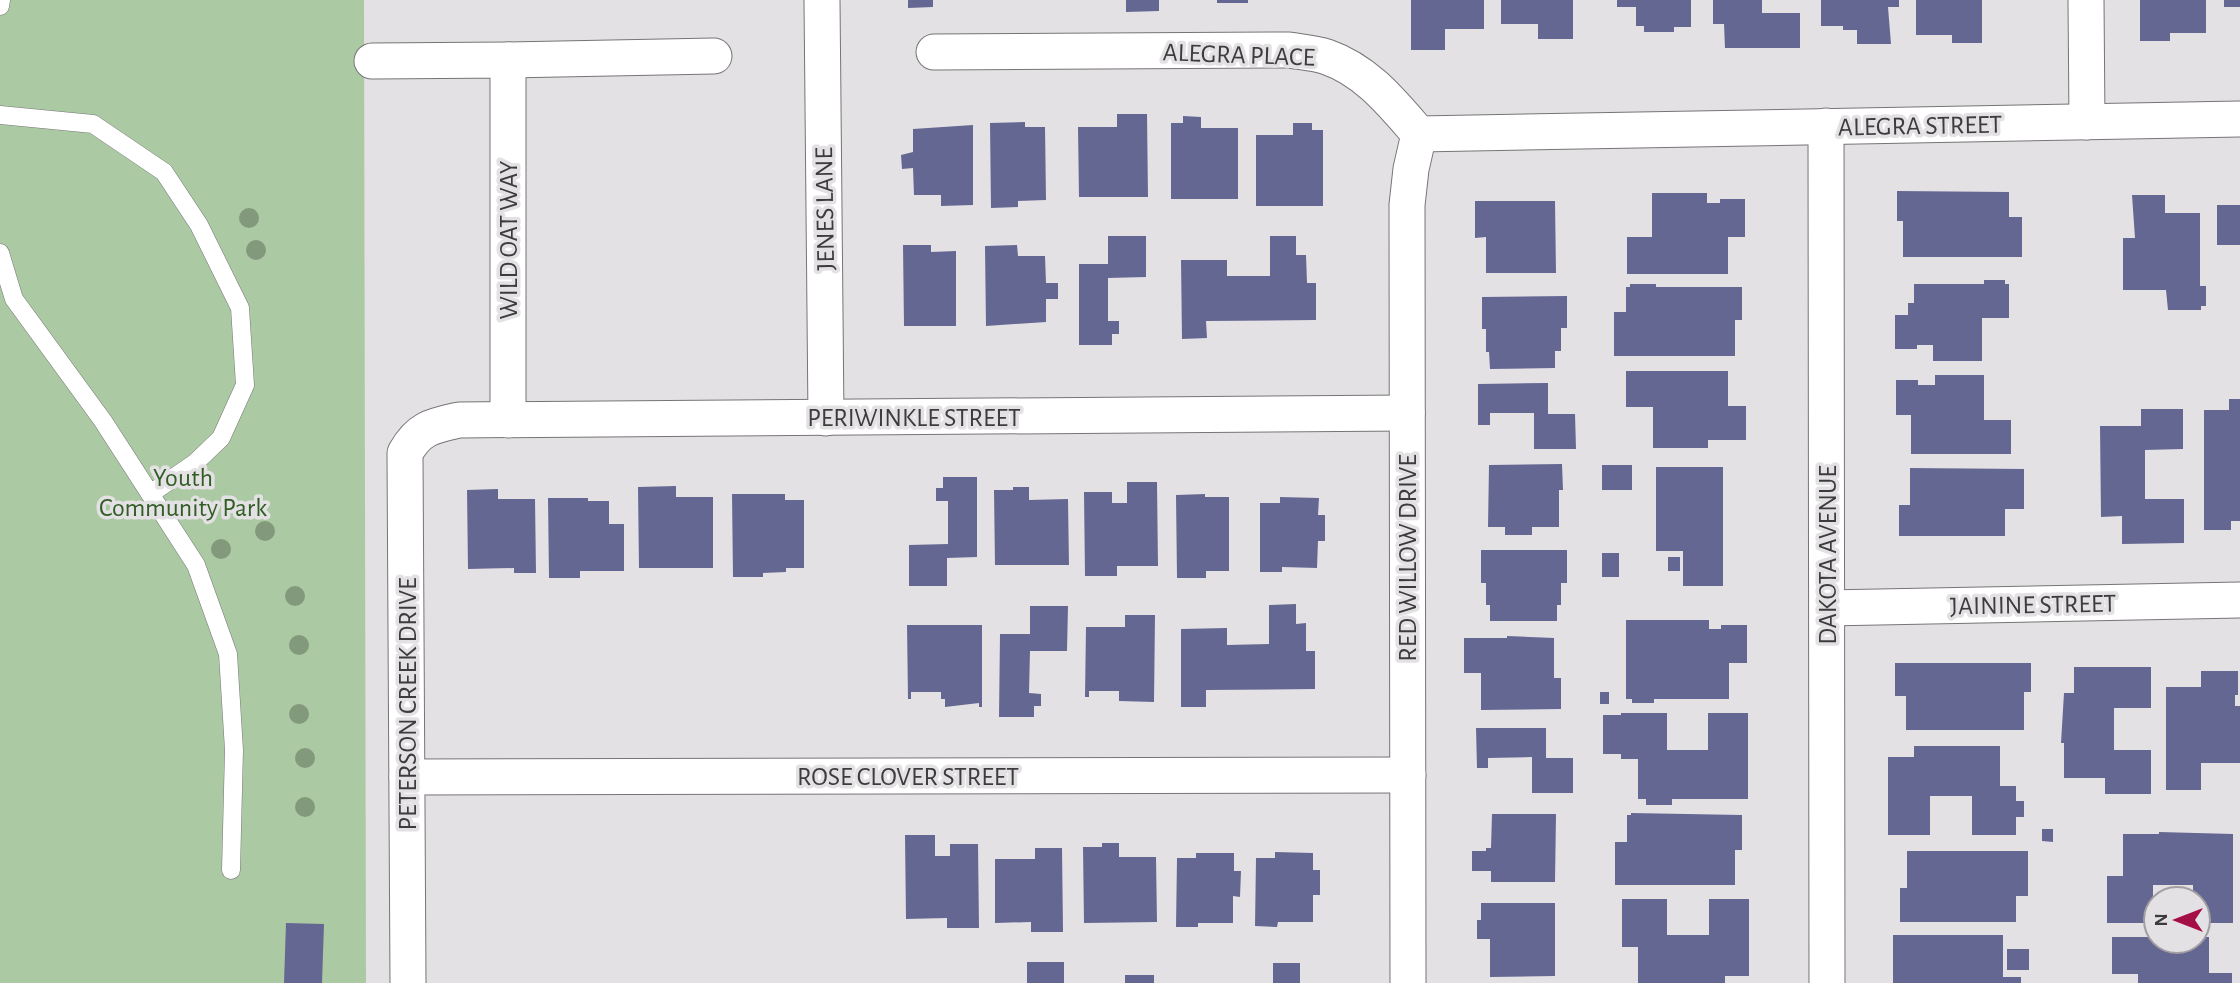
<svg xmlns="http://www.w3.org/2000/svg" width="2240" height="983" font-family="'Alegreya Sans',sans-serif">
	<rect width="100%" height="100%" fill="#e4e1e4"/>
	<path fill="#abcaa3" d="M0,0H364L366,983H0Z"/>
	<g fill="#656793">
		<path d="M908,0H933V7L908,8Z"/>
		<path d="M1126,0H1159V11L1126,12Z"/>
		<rect x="1217" y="0" width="31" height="3"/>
		<path d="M1411,0H1484V29H1445V50H1411Z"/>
		<path d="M1501,0H1573V39H1538V24H1501Z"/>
		<path d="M1617,0H1691V27H1674V32H1644V26H1636V7H1617Z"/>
		<path d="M1713,0H1762V13H1800V48H1725L1724,24H1713Z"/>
		<path d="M1821,0H1899V7H1888L1891,44H1857V30H1843V26H1821Z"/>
		<path d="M1916,0H1982V43H1952V35H1916Z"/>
		<path d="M2140,0H2206V33H2170V41H2140Z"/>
		<rect x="2224" y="0" width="16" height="7"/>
		<path d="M1117,114H1147L1148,197H1079L1078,127H1117Z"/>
		<path d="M1183,116L1201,117V128H1238V199H1171V123H1183Z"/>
		<path d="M1025,122V127H1045L1046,200L1018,201V207L991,208L990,123Z"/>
		<path d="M1293,123H1312V130H1323V206H1256V135H1293Z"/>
		<path d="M973,125V205L941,206V195H914L913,168L902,169L901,155L913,152V129Z"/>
		<path d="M1897,191L2009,192V217H2022V257H1903V221H1897Z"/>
		<path d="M1652,193H1707V203H1720V199H1745V237H1728V274H1627V237H1652Z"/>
		<path d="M2132,195H2165V213H2200V286H2206V306H2201V310H2168L2166,290H2123V238H2135Z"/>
		<path d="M1475,201H1555L1556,273H1486V237L1475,238Z"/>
		<rect x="2217" y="205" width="23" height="40"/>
		<path d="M1108,236H1146V277L1108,278V321H1119V334H1112V345H1079V264H1108Z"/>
		<path d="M1270,236H1296V255H1306L1307,283H1316V320L1206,321L1207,338L1182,339L1181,260H1227V276H1270Z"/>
		<path d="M903,245H931V252L956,251V326H904Z"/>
		<path d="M1017,245L1018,256H1045L1046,283H1058V299H1046V322L986,326L985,246Z"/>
		<path d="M1984,280H2005V284H2009V318H1982V361H1933V345H1917V349H1895V315H1908V303H1914V284H1984Z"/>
		<path d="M1630,284H1656V287H1742V320H1735V356H1614V312H1626V287H1630Z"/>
		<path d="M1567,296V328H1561V351H1555V368L1490,369L1489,352H1486V329H1482V297Z"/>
		<path d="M1626,371H1728V406H1746V440H1708V448H1653V407H1626Z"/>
		<path d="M1935,375H1984V420H2011V454H1911V415H1896V380H1918V385H1935Z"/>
		<path d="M1548,383V414H1575L1576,449H1534V413H1490V425H1478V384Z"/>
		<path d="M2229,399H2240V521H2231V530H2204V410H2229Z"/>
		<path d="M2141,409H2183V449L2145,450V499H2184V543L2122,544V516L2101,517L2100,426H2141Z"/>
		<path d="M1562,464L1563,490H1559V527H1532V535H1505V527H1488L1489,465Z"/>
		<rect x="1602" y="465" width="30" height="25"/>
		<path d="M1656,467H1723V586H1683V551H1656Z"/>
		<path d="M1910,468L2024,469V509H2005V536H1899V505H1910Z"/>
		<path d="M943,477H977V557L947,558V586H909V545L948,544V501H936V488H943Z"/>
		<path d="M1127,482H1157L1158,566H1117V576H1085L1084,492H1112V503H1127Z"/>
		<path d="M676,486V497H713V568H639L638,487Z"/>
		<path d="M1013,487H1029V500L1068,499L1069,565H995L994,490H1013Z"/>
		<path d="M498,489V499H535L536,573H514V568L468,569L467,490Z"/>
		<path d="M732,494H785V500H804V568H786V572L763,573V577H733Z"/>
		<path d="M1205,494V497H1229V571H1206V578H1177L1176,495Z"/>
		<path d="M1280,497L1319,498L1318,515H1325V541H1318L1317,568L1282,567V572H1260V503H1280Z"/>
		<path d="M548,498H588V501H609V524H624V571H580V578H549Z"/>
		<path d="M1481,550H1567V583H1561V605H1557V621H1490V605H1486V583H1481Z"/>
		<rect x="1602" y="553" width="17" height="24"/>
		<rect x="1668" y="557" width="12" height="14"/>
		<path d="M1296,604V624L1306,623V651H1315V689L1206,690V707H1181V629L1227,628V645L1269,644V605Z"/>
		<path d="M1030,606H1068L1067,651H1030L1029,693L1041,694V706H1034V717H999L1000,634H1030Z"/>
		<path d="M1125,615H1155L1154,702L1119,701V691H1089V697H1085L1086,627H1125Z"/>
		<path d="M1626,620H1709V629H1721V625H1747V663H1729V699H1654V703H1632V699H1626Z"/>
		<path d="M907,625H982V707H979V703L945,707V699H941V692H911V699H908Z"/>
		<path d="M1507,636L1554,638V678H1561V709L1481,710V673H1464V638H1507Z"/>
		<path d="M1895,663H2031V692H2024V730H1906V696H1895Z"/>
		<path d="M2074,667H2151V708H2114V750H2151V794H2105V778H2064V743H2061L2064,693H2074Z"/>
		<path d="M2201,671H2238V695H2235V706H2240V763H2201V790H2166V687H2201Z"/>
		<rect x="1600" y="692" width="9" height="12"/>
		<path d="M1621,713H1667V750H1708V713H1748V799H1672V805H1646V799H1638V759H1621V754H1603V715H1621Z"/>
		<path d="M1476,728H1546V758H1573V793H1532V757L1488,758V768H1477Z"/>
		<path d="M1914,746H2000V786H2016V801H2024V817H2016V835H1972V796H1930V835H1888V757H1914Z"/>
		<path d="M1631,813L1742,815V850H1735V885H1615V842H1627V815H1631Z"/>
		<path d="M1492,814H1556L1555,882H1491V871H1472V851H1486V848H1491Z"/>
		<path d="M2042,829H2053V842L2042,841Z"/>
		<path d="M2159,832L2233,834V923H2198V899H2193V885H2153V923H2107V876H2123V834H2159Z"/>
		<path d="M905,835H935V856H950V844H978L979,928H947V918L906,919Z"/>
		<path d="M1102,843H1119V857H1156L1157,922L1084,923L1083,847H1102Z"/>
		<path d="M1035,848H1062L1063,932H1031V922L995,923V859H1035Z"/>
		<path d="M1907,851H2028V896H2016V922H1900V888H1907Z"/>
		<path d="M1275,852L1313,853V870H1320V895H1313V922H1278L1277,927L1255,926L1256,858H1275Z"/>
		<path d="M1196,853H1234V871H1241L1240,897L1233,896V923H1198V927H1176L1177,858H1196Z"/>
		<path d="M1622,899H1667V935H1709V899H1749V976H1725V983H1638V947H1622Z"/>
		<path d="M1481,903H1555V976L1490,977V939H1477V920H1481Z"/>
		<path d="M286,923L324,924L322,983H284Z"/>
		<path d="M1893,935H2003V977H2021V983H1893Z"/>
		<path d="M2112,937H2156V941H2198V937H2209V973H2232V983H2138V974H2112Z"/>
		<rect x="2007" y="949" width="22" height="21"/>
		<rect x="1027" y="962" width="37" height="21"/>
		<rect x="1273" y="963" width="27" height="20"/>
		<rect x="1125" y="975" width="29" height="8"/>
	</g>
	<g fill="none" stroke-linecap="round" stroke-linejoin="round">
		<g stroke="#777477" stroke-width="19">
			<g id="lane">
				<path d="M0,6L1,0"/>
				<path d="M0,115L93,124L164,172L199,225L240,308L245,385L221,438L195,463L150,494"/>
				<path d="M0,253L14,299L103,421L196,565L228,654L234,750L231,870"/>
			</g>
		</g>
		<g stroke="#777477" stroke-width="37">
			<g id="street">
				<path d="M822,0L826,418"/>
				<path d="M2086,0L2087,122"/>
				<path d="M934,52L1289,50C1301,52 1315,53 1327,57C1367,71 1392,103 1419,134L2240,119"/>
				<path d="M508,60L714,56"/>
				<path d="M372,61L508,60V420"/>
				<path d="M1826,126L1827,983"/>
				<path d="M1827,608L2240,600"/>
				<path d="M407,777L1408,775"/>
				<path d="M408,983L405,453C419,428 432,426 459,420L1407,413"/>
				<path d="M1408,983L1407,205L1411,169L1419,134"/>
			</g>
		</g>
		<use href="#lane" stroke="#fff" stroke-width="18"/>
		<use href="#street" stroke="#fff" stroke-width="35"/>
	</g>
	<g fill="#82997c">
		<circle cx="249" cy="218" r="10"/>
		<circle cx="256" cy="250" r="10"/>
		<circle cx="265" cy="531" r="10"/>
		<circle cx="221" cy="549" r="10"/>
		<circle cx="295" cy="596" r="10"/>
		<circle cx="299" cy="645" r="10"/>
		<circle cx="299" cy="714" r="10"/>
		<circle cx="305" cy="758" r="10"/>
		<circle cx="305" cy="807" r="10"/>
	</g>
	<g text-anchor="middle" stroke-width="7" stroke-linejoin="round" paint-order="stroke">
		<g font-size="26" fill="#3d3c3d" stroke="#e4e1e4">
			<text transform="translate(1239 54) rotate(2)" y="9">ALEGRA PLACE</text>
			<text transform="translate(1920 125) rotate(-1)" y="9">ALEGRA STREET</text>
			<text transform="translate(824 209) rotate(-91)" y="9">JENES LANE</text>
			<text transform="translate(508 240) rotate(-90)" y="9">WILD OAT WAY</text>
			<text x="914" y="426">PERIWINKLE STREET</text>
			<text transform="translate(1827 555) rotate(-90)" y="9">DAKOTA AVENUE</text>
			<text transform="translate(1407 558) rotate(-90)" y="9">RED WILLOW DRIVE</text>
			<text transform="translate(2033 604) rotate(-1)" y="9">JAININE STREET</text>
			<text transform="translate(407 704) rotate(-90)" y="9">PETERSON CREEK DRIVE</text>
			<text x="908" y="785">ROSE CLOVER STREET</text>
		</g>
		<g font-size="26" fill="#325e26" stroke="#e4e1e4">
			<text x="183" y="486">Youth<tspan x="183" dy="30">Community Park</tspan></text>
		</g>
	</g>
	<g transform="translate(2177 920) rotate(270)"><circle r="33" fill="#e4e1e4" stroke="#a19fa1" stroke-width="2"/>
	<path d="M0-5L12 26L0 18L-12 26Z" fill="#a50e45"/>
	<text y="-10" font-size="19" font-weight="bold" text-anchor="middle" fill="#3d3c3d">N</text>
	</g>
</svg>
